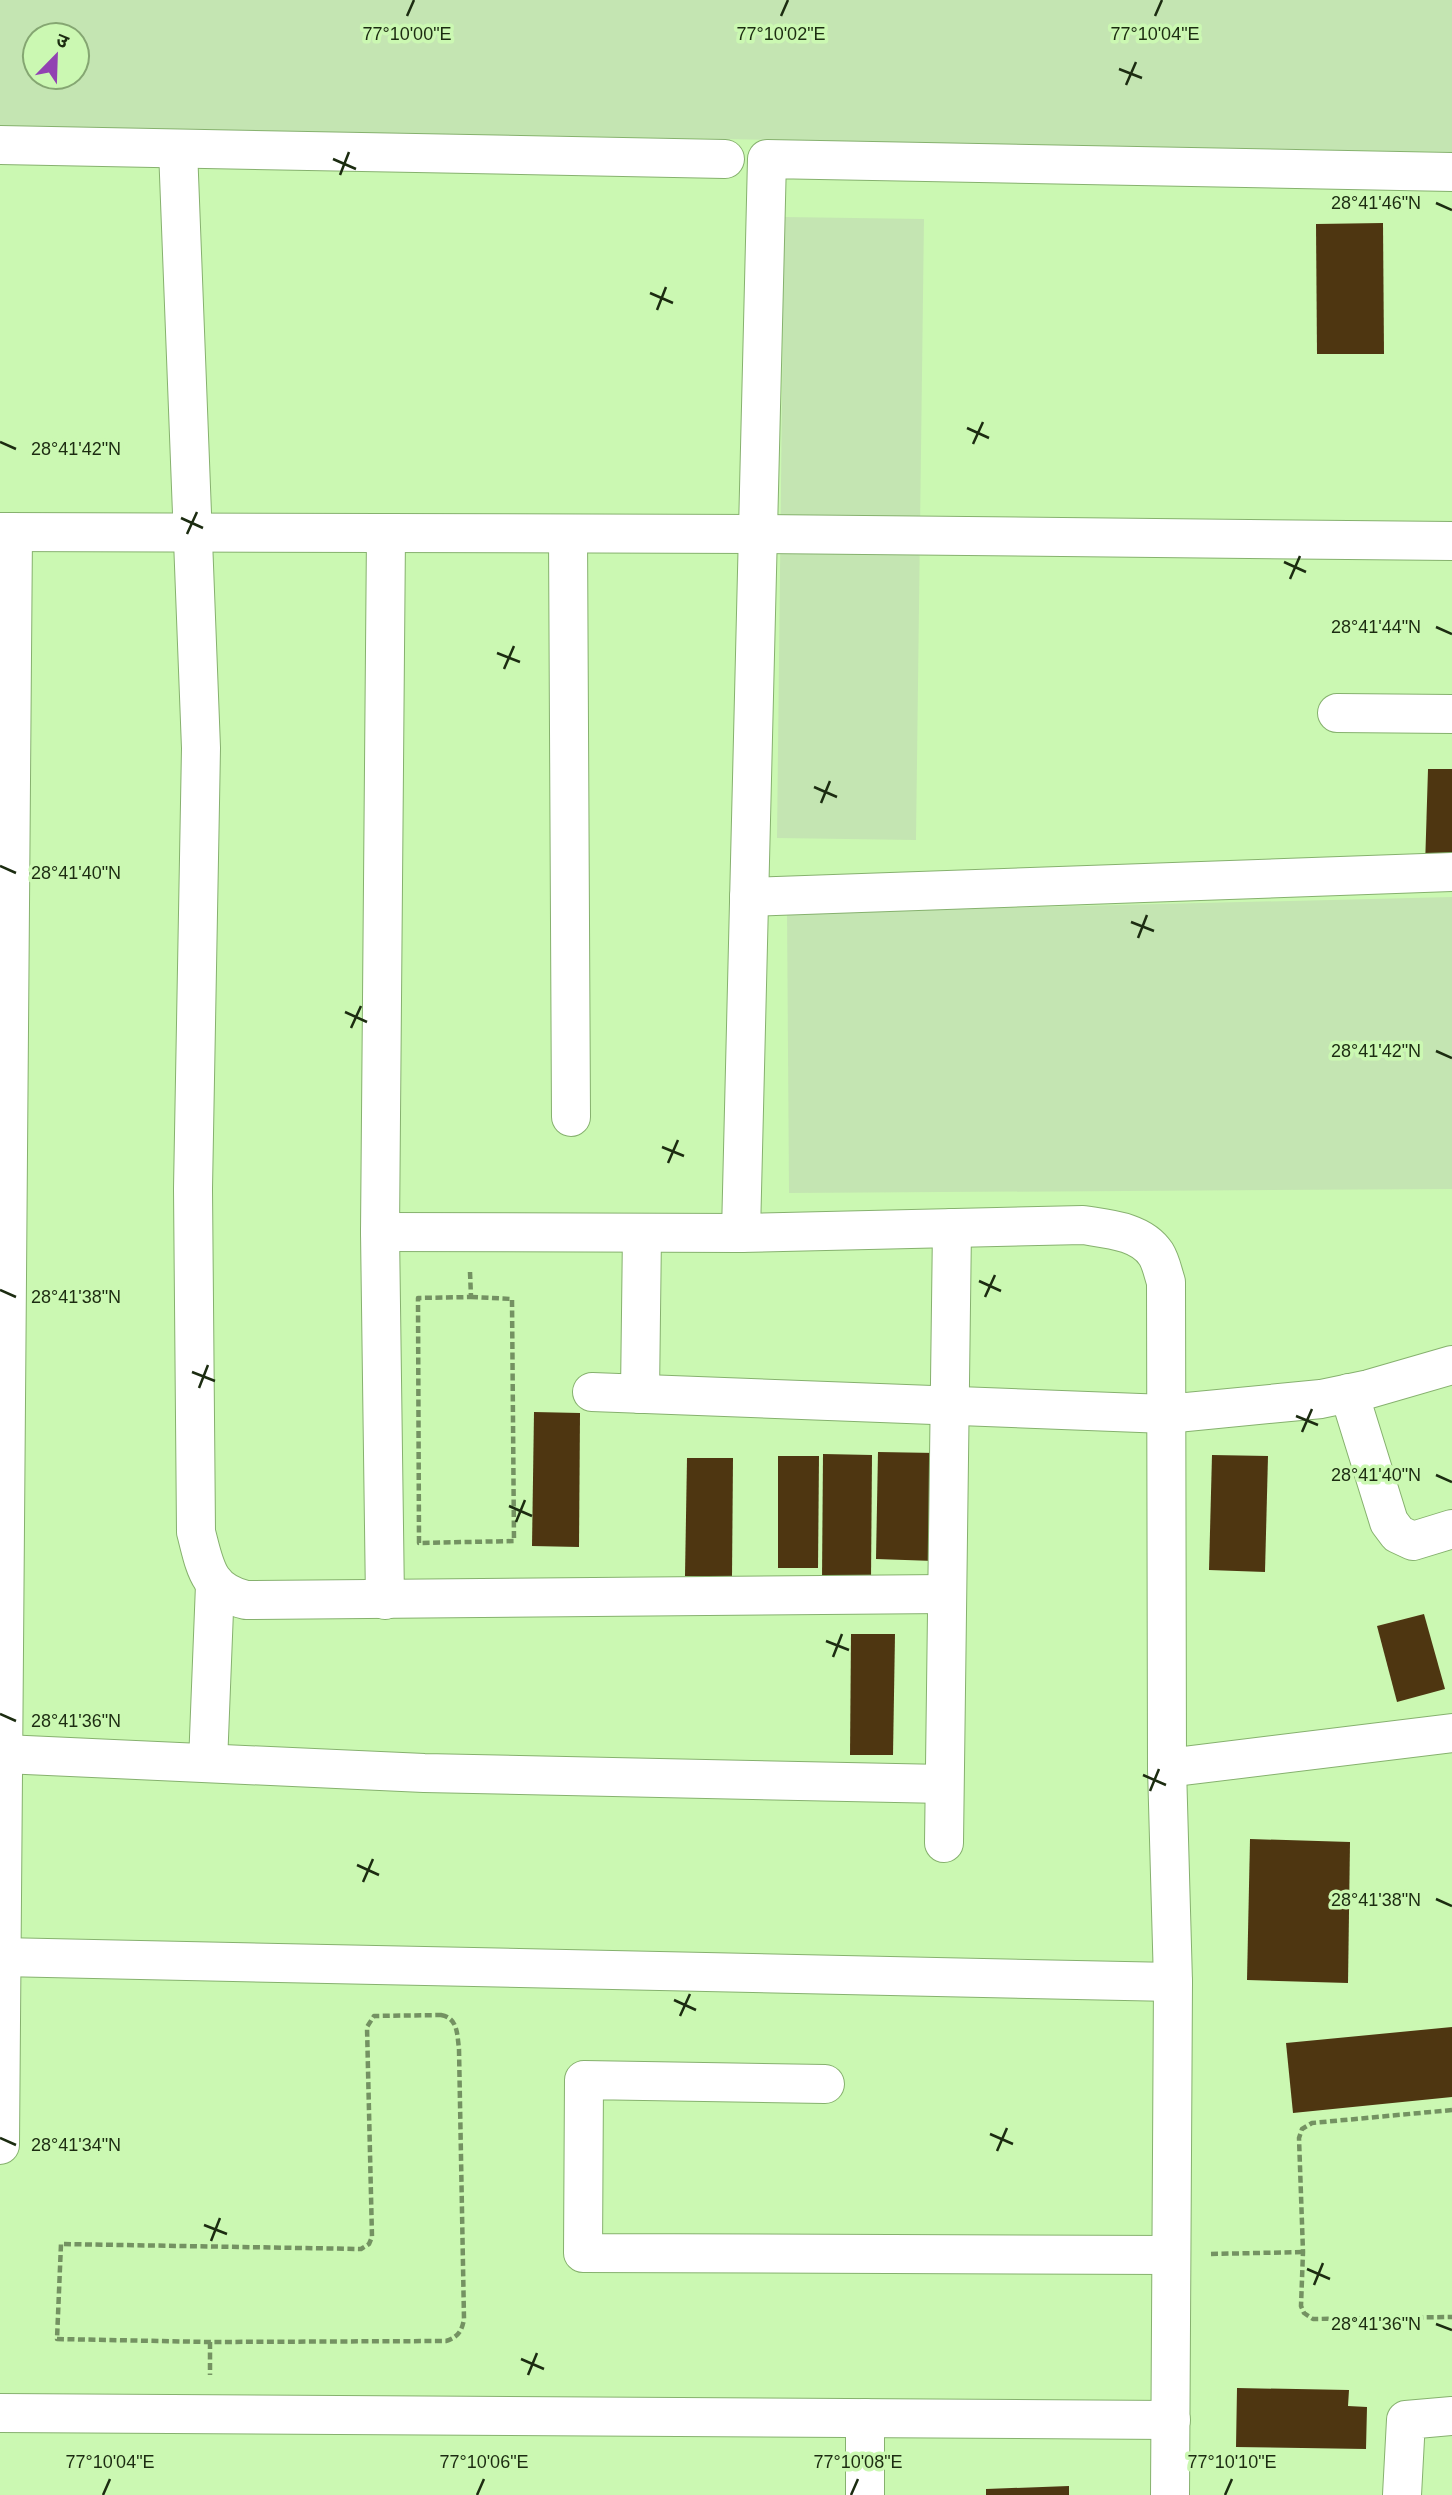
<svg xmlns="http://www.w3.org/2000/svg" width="1452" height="2495" font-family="Arial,'Noto Sans Devanagari',sans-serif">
	<rect width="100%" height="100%" fill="#cbf8b2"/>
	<g fill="#c4e5b2" fill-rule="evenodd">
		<path d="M0,0H1452V152L0,126ZM77,35V77H35V35Z"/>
		<path d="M784,217L924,219L916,840L777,838Z"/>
		<path d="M1452,897V1189L789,1193L787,913Z"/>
	</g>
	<g fill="#4e3611">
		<path d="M1383,223L1384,354H1317L1316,224Z"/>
		<path d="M1428,769H1452V868L1425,867Z"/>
		<path d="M534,1412L580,1413L579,1547L532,1546Z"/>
		<path d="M878,1452L936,1453L934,1561L876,1559Z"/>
		<path d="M823,1454L872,1455L871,1580L822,1579Z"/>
		<path d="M1212,1455L1268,1456L1265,1572L1209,1570Z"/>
		<path d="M778,1456H819L818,1568H778Z"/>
		<path d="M687,1458H733L732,1577L685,1576Z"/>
		<path d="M1424,1614L1445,1689L1397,1702L1377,1626Z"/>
		<path d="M851,1634H895L893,1755H850Z"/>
		<path d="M1250,1839L1350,1842L1348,1983L1247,1980Z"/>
		<path d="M1452,2027V2097L1293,2113L1286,2043Z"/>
		<path d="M1237,2388L1349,2390L1348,2406L1367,2407L1366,2449L1236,2447Z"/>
		<path d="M1069,2486V2495H986V2489Z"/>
	</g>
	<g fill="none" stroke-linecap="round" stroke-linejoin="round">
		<g stroke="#86b16e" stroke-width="40">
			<g id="minor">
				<path d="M0,145L725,159"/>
				<path d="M178,149L201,748L193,1189L196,1532C205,1566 207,1591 246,1600L946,1594"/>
				<path d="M0,532L758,534L1452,541"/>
				<path d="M568,534L571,1117"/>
				<path d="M1337,713L1452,714"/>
				<path d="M749,897L1452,872"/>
				<path d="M380,1232L741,1233L1083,1225C1108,1229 1141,1231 1156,1254C1161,1262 1163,1273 1166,1282L1167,1768L1173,1982L1170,2495"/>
				<path d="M741,1233L767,159L1452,172"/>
				<path d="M592,1392L1166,1414L1321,1399L1369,1389L1452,1365"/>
				<path d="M1349,1393L1389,1522L1398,1534L1413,1541L1452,1529"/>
				<path d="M640,1394L642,1233"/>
				<path d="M385,1600L380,1232L386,534"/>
				<path d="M4,1754L424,1773L944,1784"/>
				<path d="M208,1763L215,1585"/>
				<path d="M1167,1768L1452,1733"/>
				<path d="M944,1843L952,1228"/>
				<path d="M1,1957L1173,1982"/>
				<path d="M825,2084L584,2080L583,2253L1171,2255"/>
				<path d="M0,2145L13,532"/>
				<path d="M0,2413L1171,2420"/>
				<path d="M865,2495V2418"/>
				<path d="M1402,2495L1406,2420L1452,2416"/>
			</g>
		</g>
		<g stroke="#749262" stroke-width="4.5" stroke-dasharray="7 3.5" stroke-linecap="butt">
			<path d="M470,1272L471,1297"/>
			<path d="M471,1297L512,1299L514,1541L419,1543L418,1298Z"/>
			<path d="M441,2015C458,2018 457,2034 459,2049L464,2319C462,2331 458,2337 446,2341L210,2342L57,2339L61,2244L361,2249L369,2244L372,2237L367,2027L374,2016Z"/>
			<path d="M1452,2110L1312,2123L1302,2129L1299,2138L1303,2252L1301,2306L1304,2313L1313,2319L1452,2317"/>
			<path d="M1211,2254L1303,2252"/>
			<path d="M210,2342V2375"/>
		</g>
		<use href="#minor" stroke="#fff" stroke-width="38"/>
	</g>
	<path fill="none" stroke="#1c2c11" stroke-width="2.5" d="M407,16L414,0M781,16L788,0M1155,16L1162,0M1119,69L1142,78M1126,85L1136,62M333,159L356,169M340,175L349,152M1436,203L1452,210M650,293L673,303M657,310L666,287M967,428L989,438M0,442L16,449M973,444L983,422M181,518L203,528M187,534L197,512M1284,562L1306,572M1290,579L1300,556M1436,627L1452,634M497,653L520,662M504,669L514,646M814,787L837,797M821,803L830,781M0,866L16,873M1131,922L1154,931M1138,938L1147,915M345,1012L367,1022M351,1028L361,1006M1436,1051L1452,1058M662,1147L684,1156M668,1163L678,1140M979,1281L1001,1291M0,1290L16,1297M985,1297L995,1275M192,1372L215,1381M199,1388L208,1365M1296,1416L1318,1425M1302,1432L1312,1409M1436,1475L1452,1482M509,1506L532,1516M516,1522L525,1500M826,1641L849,1650M833,1657L842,1634M0,1714L16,1721M1143,1775L1166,1785M1150,1791L1159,1769M357,1865L379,1875M363,1882L373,1859M1436,1899L1452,1906M674,2000L696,2010M680,2016L690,1994M990,2134L1013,2144M0,2138L16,2145M997,2151L1007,2128M204,2225L227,2234M211,2241L220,2218M1307,2269L1330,2279M1314,2285L1323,2263M1436,2324L1452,2330M521,2359L544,2369M528,2375L537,2353M103,2495L110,2479M477,2495L484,2479M851,2495L858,2479M1225,2495L1232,2479"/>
	<g font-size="18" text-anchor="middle" fill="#1c2c11" stroke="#cbf8b2" stroke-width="7" stroke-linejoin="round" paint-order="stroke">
		<text x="407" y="40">77°10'00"E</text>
		<text x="781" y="40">77°10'02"E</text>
		<text x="1155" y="40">77°10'04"E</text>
		<text x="1376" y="209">28°41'46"N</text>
		<text x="76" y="455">28°41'42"N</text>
		<text x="1376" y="633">28°41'44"N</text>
		<text x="76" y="879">28°41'40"N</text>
		<text x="1376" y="1057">28°41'42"N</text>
		<text x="76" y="1303">28°41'38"N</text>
		<text x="1376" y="1481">28°41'40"N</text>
		<text x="76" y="1727">28°41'36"N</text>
		<text x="1376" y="1906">28°41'38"N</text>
		<text x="76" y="2151">28°41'34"N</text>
		<text x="1376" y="2330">28°41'36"N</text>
		<text x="110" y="2468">77°10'04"E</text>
		<text x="484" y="2468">77°10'06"E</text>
		<text x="858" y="2468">77°10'08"E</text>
		<text x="1232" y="2468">77°10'10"E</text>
	</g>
	<g transform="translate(56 56) rotate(23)"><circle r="33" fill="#cbf8b2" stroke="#85a672" stroke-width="2"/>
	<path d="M0-5L12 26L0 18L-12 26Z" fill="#9242b2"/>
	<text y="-10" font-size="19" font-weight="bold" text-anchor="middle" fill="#1c2c11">उ</text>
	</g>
</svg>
